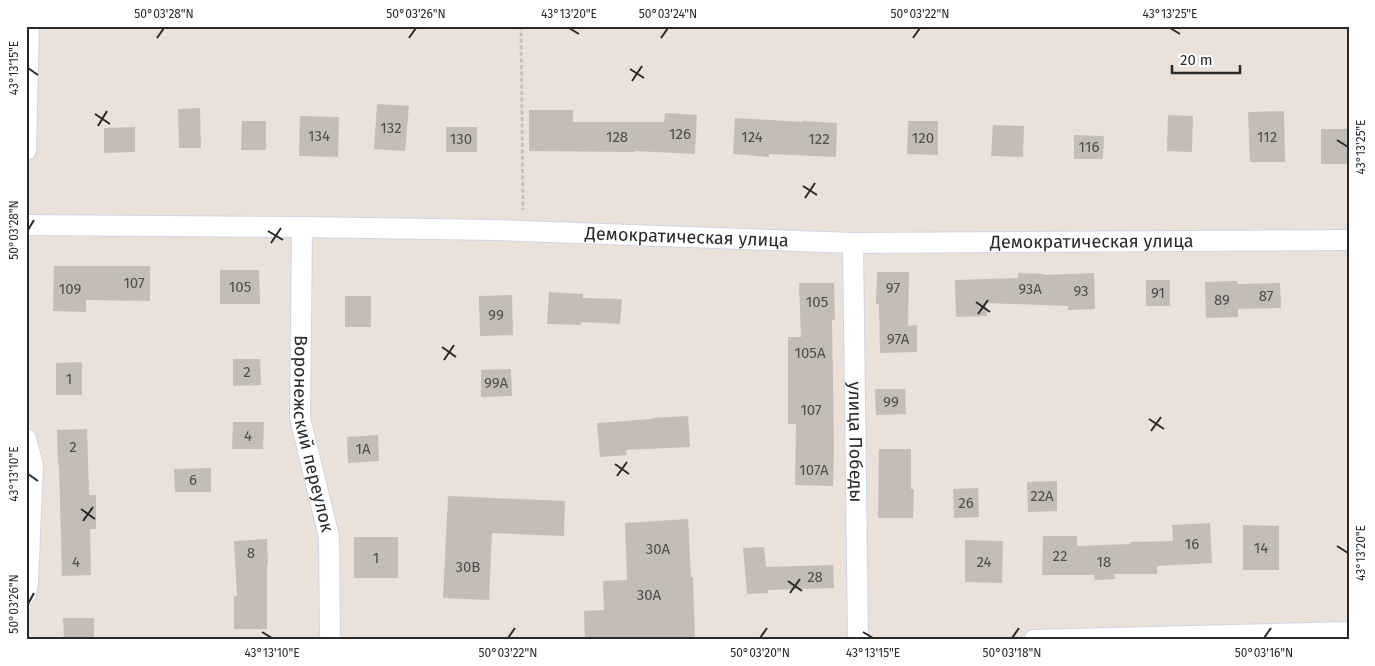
<svg xmlns="http://www.w3.org/2000/svg" width="1375" height="666" font-family="'Fira Sans',sans-serif">
	<rect width="100%" height="100%" fill="#ece1d9"/>
	<g fill="#c4bdb5">
		<path d="M377,104L409,106L405,151L374,149Z"/>
		<path d="M200,108L201,148H179L178,109Z"/>
		<path d="M529,110H573V122H664L665,113L697,115L695,154L635,151V152L529,151Z"/>
		<path d="M1284,111L1285,162H1250L1248,112Z"/>
		<path d="M1168,115L1193,116L1192,152L1167,151Z"/>
		<path d="M300,116L339,117L338,157L299,156Z"/>
		<path d="M735,118L802,122V121L837,123L836,157L769,154V157L733,154Z"/>
		<path d="M242,121H266V150H241Z"/>
		<path d="M908,121H938V155L907,154Z"/>
		<path d="M993,125L1024,126L1023,157L991,156Z"/>
		<path d="M135,127V152L104,153V128Z"/>
		<rect x="446" y="127" width="31" height="25"/>
		<rect x="1321" y="129" width="28" height="35"/>
		<path d="M1074,135L1104,136L1103,159H1074Z"/>
		<path d="M54,266H150V301L86,300V312L53,311Z"/>
		<path d="M220,270H259L260,304H220Z"/>
		<path d="M877,272H909L908,326L917,325V352L880,353L879,304H876Z"/>
		<path d="M1018,273L1044,274V275L1094,273L1095,309L1068,310V306L986,303L987,316L956,317L955,280L1018,278Z"/>
		<rect x="1146" y="280" width="24" height="26"/>
		<path d="M1237,281L1238,284L1280,283L1281,308L1238,309V317L1206,318L1205,282Z"/>
		<path d="M799,283H834L835,320H832L834,449L833,486L795,485L796,424H788V337H801Z"/>
		<path d="M549,292L583,294V298L622,299L620,324L581,322V325L547,324Z"/>
		<path d="M512,295L513,335L480,336L479,296Z"/>
		<rect x="345" y="296" width="26" height="31"/>
		<path d="M233,359H260L261,385L233,386Z"/>
		<path d="M82,362V395H56V363Z"/>
		<path d="M511,369L512,396L481,397V370Z"/>
		<path d="M875,389H905L906,414L876,415Z"/>
		<path d="M688,416L690,447L626,450L627,455L600,457L597,423L652,419V418Z"/>
		<path d="M233,422H264L263,449H232Z"/>
		<path d="M87,429L89,495H96V529H90L91,575L62,576L59,465H58L57,430Z"/>
		<path d="M378,435L379,461L348,463L347,437Z"/>
		<path d="M879,449H911V489H914L913,518H878Z"/>
		<path d="M211,468V492H175L174,469Z"/>
		<path d="M1057,481V511L1028,512L1027,482Z"/>
		<path d="M978,488L979,517L954,518L953,489Z"/>
		<path d="M448,496L565,501L564,536L492,533L489,600L443,598Z"/>
		<path d="M688,519L691,577H693L695,640H585L584,611L604,610L603,581L627,580L625,523Z"/>
		<path d="M1210,523L1212,563L1157,566V574H1114L1115,579L1095,580L1094,575H1042L1043,536H1077V546L1130,544V542L1173,541L1172,525Z"/>
		<path d="M1243,525L1279,526V570H1243Z"/>
		<rect x="354" y="537" width="44" height="41"/>
		<path d="M267,539L268,564H267V629H234V596H237L234,541Z"/>
		<path d="M965,540L1003,541L1002,583L965,582Z"/>
		<path d="M764,547L766,567L833,565L834,588L768,590V593L747,594L743,548Z"/>
		<path d="M63,618H94V640H64Z"/>
	</g>
	<g fill="none" stroke-linecap="round" stroke-linejoin="round">
		<g stroke="#ced5e3" stroke-width="22">
			<g id="minor">
				<path d="M26,150L29,26"/>
				<path id="s1" d="M26,225L302,227L496,230L853,243L1349,240"/>
				<path id="s2" d="M302,227L300,418L329,537L330,640"/>
				<path id="s3" d="M853,243L858,640"/>
				<path d="M26,439L33,465L28,582L26,594"/>
				<path d="M1034,640L1349,632"/>
			</g>
		</g>
		<path stroke="#c3c3c3" stroke-width="3" stroke-dasharray="4 2.5" stroke-linecap="butt" d="M521,26L523,210"/>
		<use href="#minor" stroke="#fff" stroke-width="20"/>
	</g>
	<path fill="none" stroke="#292929" stroke-width="2" d="M569,28L579,34M1170,28L1180,34M157,38L164,28M409,38L416,28M661,38L668,28M913,38L920,28M28,68L38,75M630,69L644,78M632,81L642,66M95,114L110,124M98,126L107,111M1337,140L1348,147M803,186L817,195M805,198L815,183M28,230L34,220M268,231L283,240M271,243L281,228M976,302L990,312M978,314L988,300M442,347L456,357M444,360L454,345M1149,419L1164,429M1151,431L1161,417M615,464L629,474M28,474L38,481M617,476L627,462M81,509L95,519M83,521L93,507M1337,546L1348,553M788,581L802,591M790,593L800,579M28,604L34,593M262,632L272,638M863,632L873,638M508,638L515,628M760,638L767,628M1012,638L1019,628M1264,638L1271,628"/>
	<g text-anchor="middle" stroke-width="4.5" stroke-linejoin="round" paint-order="stroke">
		<g font-size="15" fill="#504e4c">
			<text x="391" y="133">132</text>
			<text x="680" y="139">126</text>
			<text x="319" y="141">134</text>
			<text x="617" y="142">128</text>
			<text x="752" y="142">124</text>
			<text x="1267" y="142">112</text>
			<text x="923" y="143">120</text>
			<text x="461" y="144">130</text>
			<text x="819" y="144">122</text>
			<text x="1089" y="152">116</text>
			<text x="134" y="288">107</text>
			<text x="240" y="292">105</text>
			<text x="893" y="293">97</text>
			<text x="70" y="294">109</text>
			<text x="1030" y="294">93А</text>
			<text x="1081" y="296">93</text>
			<text x="1158" y="298">91</text>
			<text x="1266" y="301">87</text>
			<text x="1222" y="305">89</text>
			<text x="817" y="307">105</text>
			<text x="496" y="320">99</text>
			<text x="898" y="344">97А</text>
			<text x="810" y="358">105А</text>
			<text x="247" y="377">2</text>
			<text x="69" y="384">1</text>
			<text x="496" y="388">99А</text>
			<text x="891" y="407">99</text>
			<text x="811" y="415">107</text>
			<text x="248" y="441">4</text>
			<text x="73" y="452">2</text>
			<text x="363" y="454">1А</text>
			<text x="814" y="475">107А</text>
			<text x="193" y="485">6</text>
			<text x="1042" y="501">22А</text>
			<text x="966" y="508">26</text>
			<text x="1192" y="549">16</text>
			<text x="1261" y="553">14</text>
			<text x="658" y="554">30А</text>
			<text x="251" y="558">8</text>
			<text x="1060" y="561">22</text>
			<text x="376" y="563">1</text>
			<text x="76" y="567">4</text>
			<text x="984" y="567">24</text>
			<text x="1104" y="567">18</text>
			<text x="468" y="572">30В</text>
			<text x="815" y="582">28</text>
			<text x="649" y="600">30А</text>
		</g>
		<g font-size="18" fill="#292929" stroke="#fff">
			<text dy="6" stroke="none"><textPath href="#s1" startOffset="661">Демократическая улица</textPath></text>
			<text dy="6" stroke="none"><textPath href="#s1" startOffset="1066">Демократическая улица</textPath></text>
			<text dy="6" stroke="none"><textPath href="#s2" startOffset="208">Воронежский переулок</textPath></text>
			<text dy="6" stroke="none"><textPath href="#s3" startOffset="199">улица Победы</textPath></text>
		</g>
	</g>
	<rect width="1375" height="666" fill="none" stroke="#ffffff" stroke-width="55"/>
	<path d="M1172 65v8h68v-8" fill="none" stroke="#292929" stroke-width="2.5"/>
	<text x="1180" y="65" font-size="15" fill="#292929" stroke="#ffffff" stroke-width="4" paint-order="stroke">20 m</text>
	<rect x="28" y="28" width="1320" height="610" fill="none" stroke="#292929" stroke-width="2"/>
	<g font-size="12" text-anchor="middle" fill="#292929">
		<text x="164" y="18">50°03'28"N</text>
		<text x="416" y="18">50°03'26"N</text>
		<text x="569" y="18">43°13'20"E</text>
		<text x="668" y="18">50°03'24"N</text>
		<text x="920" y="18">50°03'22"N</text>
		<text x="1170" y="18">43°13'25"E</text>
		<text transform="translate(14 68) rotate(-90)" y="4">43°13'15"E</text>
		<text transform="translate(1361 147) rotate(-90)" y="4">43°13'25"E</text>
		<text transform="translate(14 230) rotate(-90)" y="4">50°03'28"N</text>
		<text transform="translate(14 474) rotate(-90)" y="4">43°13'10"E</text>
		<text transform="translate(1361 553) rotate(-90)" y="4">43°13'20"E</text>
		<text transform="translate(14 604) rotate(-90)" y="4">50°03'26"N</text>
		<text x="272" y="657">43°13'10"E</text>
		<text x="508" y="657">50°03'22"N</text>
		<text x="760" y="657">50°03'20"N</text>
		<text x="873" y="657">43°13'15"E</text>
		<text x="1012" y="657">50°03'18"N</text>
		<text x="1264" y="657">50°03'16"N</text>
	</g>
</svg>
